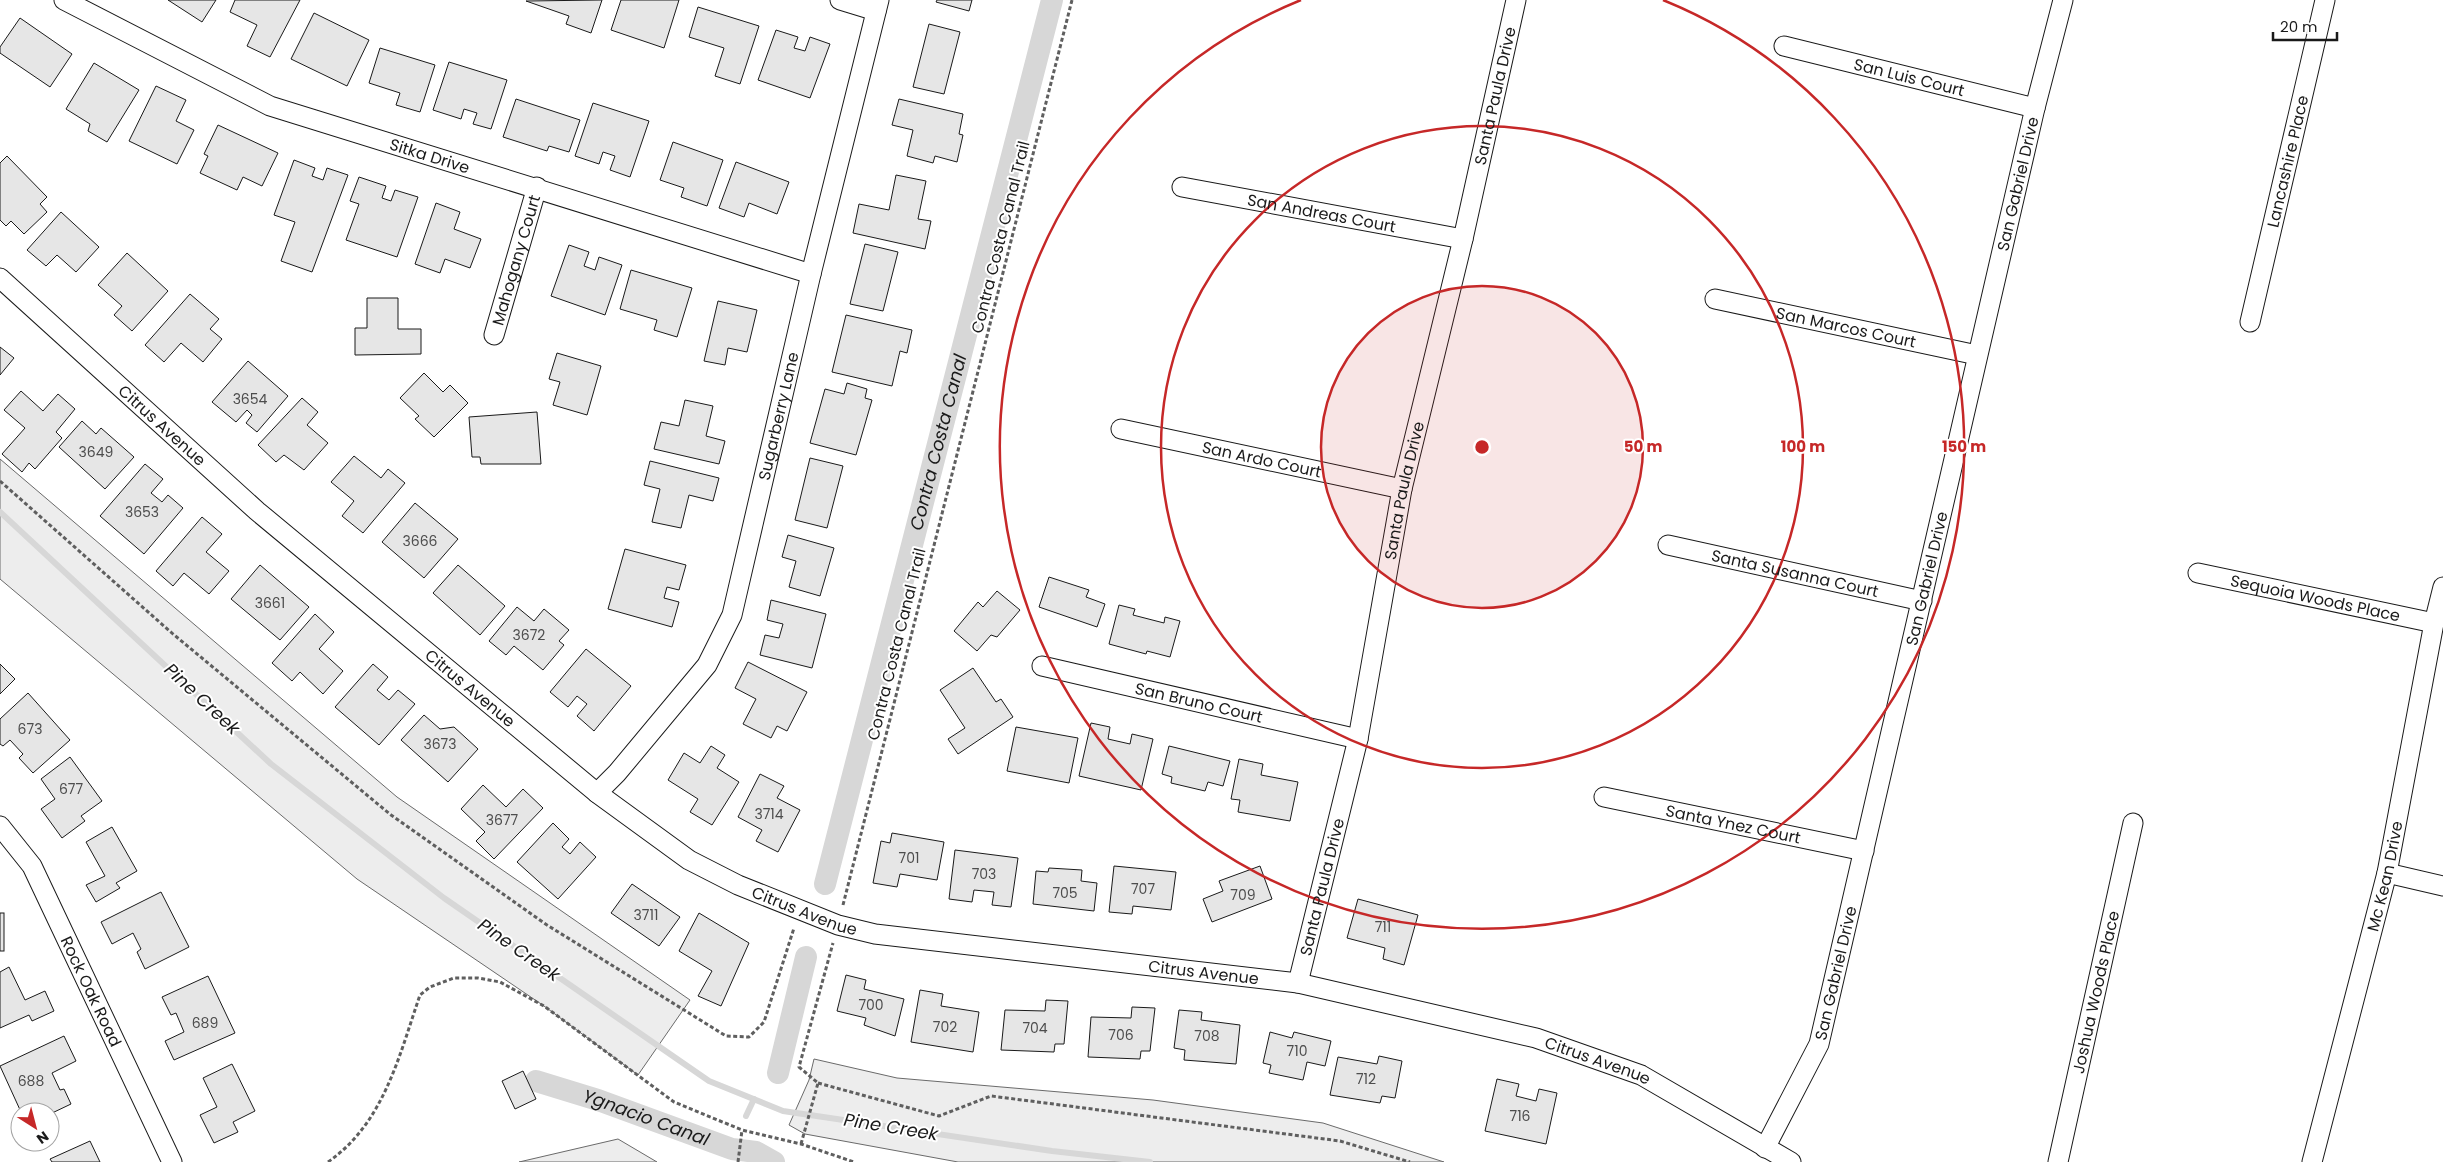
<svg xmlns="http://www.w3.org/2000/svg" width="2443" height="1162" font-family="Poppins,sans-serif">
	<rect width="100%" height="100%" fill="#fff"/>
	<g fill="#ededed" stroke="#6a6a6a">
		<path d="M0,459L397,797L690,1000L638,1075L544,1006L357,879L0,579Z"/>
		<path d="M814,1059L897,1078L1153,1100L1323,1123L1444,1162H958L805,1134L789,1125L809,1080Z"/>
		<path d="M618,1139L657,1162H519Z"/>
	</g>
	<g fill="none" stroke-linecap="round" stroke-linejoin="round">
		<g stroke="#d7d7d7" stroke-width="6">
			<path d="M0,512L271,764L444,898L709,1081L783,1111L1052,1151L1150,1162"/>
			<path d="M746,1116L754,1099"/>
		</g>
		<g stroke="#d7d7d7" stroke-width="22">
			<path id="s1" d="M825,884L1052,0"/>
			<path d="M778,1073L806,957"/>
			<path id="s2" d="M536,1081L598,1100L732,1149L756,1152L774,1162"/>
		</g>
	</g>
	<g fill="#e6e6e6" stroke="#1a1a1a">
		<path d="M168,0H216L202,22Z"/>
		<path d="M235,0H300L270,57L247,46L257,25L230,12Z"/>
		<path d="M602,0L591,33L566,24L569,16L526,1Z"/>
		<path d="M621,0H679L664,48L611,30Z"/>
		<path d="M937,0H972L969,11L936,2Z"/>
		<path d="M698,7L759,26L740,84L715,76L724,48L689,37Z"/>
		<path d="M314,13L369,40L347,86L291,59Z"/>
		<path d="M20,18L72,54L50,87L0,53V47Z"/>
		<path d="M929,24L960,32L944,94L913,87Z"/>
		<path d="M776,30L798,37L794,48L805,51L810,37L830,44L810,98L758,80Z"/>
		<path d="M380,48L435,65L420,112L396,105L400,93L369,83Z"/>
		<path d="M449,62L507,80L491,129L473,124L477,113L464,109L461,119L433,110Z"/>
		<path d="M94,63L139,90L107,142L88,131L90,124L66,109Z"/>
		<path d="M156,86L186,100L176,121L194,130L177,164L129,141Z"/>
		<path d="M516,99L580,120L569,152L549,146L547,151L503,137Z"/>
		<path d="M899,99L963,114L959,134L963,135L957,162L935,156L933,163L907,156L913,130L892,125Z"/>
		<path d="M593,103L649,121L630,177L610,170L615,156L603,152L599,164L575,156Z"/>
		<path d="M218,125L278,153L262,186L243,177L237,190L200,173L208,156L204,154Z"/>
		<path d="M673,142L723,160L707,206L681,197L684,188L660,180Z"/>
		<path d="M7,156L47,197L40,204L47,212L24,234L11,221L6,226L0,220V163Z"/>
		<path d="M294,160L315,168L312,176L323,180L327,168L348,175L312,272L281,261L295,222L274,215Z"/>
		<path d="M736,162L789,182L777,214L749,203L744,217L719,208Z"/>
		<path d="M896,175L926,181L918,219L931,221L925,249L853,233L859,204L889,210Z"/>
		<path d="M359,177L386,186L382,198L391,201L395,190L418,197L397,257L346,240L359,204L350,201Z"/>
		<path d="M436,203L460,212L454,229L481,239L470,268L445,259L440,273L415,264Z"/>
		<path d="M61,212L99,247L76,272L57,255L46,266L27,250Z"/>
		<path d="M865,244L898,252L883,311L850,304Z"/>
		<path d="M569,245L589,252L584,266L595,270L599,257L622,265L605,315L551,296Z"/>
		<path d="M127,253L168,291L132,331L114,315L122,306L98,285Z"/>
		<path d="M631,270L692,288L677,337L654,330L657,320L620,309Z"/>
		<path d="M190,294L219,319L210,329L222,339L203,362L181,343L164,362L145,345Z"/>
		<path d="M367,298H398V329H421V354L355,355V328H367Z"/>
		<path d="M718,301L757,310L747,352L728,348L725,365L704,361Z"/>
		<path d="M846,315L912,330L907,353L900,351L892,386L832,372Z"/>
		<path d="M0,347L14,358L0,375Z"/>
		<path d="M557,353L601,366L587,415L553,405L560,382L549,379Z"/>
		<path d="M248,361L288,396L257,432L246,423L252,415L247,410L236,422L212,402Z"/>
		<path d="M424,373L443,392L450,385L468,403L434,437L415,419L419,416L400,398Z"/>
		<path d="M847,383L867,389L865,398L872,400L856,455L810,443L825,389L844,394Z"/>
		<path d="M21,391L43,411L58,394L75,409L56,432L62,438L35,469L29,463L22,472L2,454L25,428L4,410Z"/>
		<path d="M302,398L318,412L307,425L328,443L304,470L284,455L276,462L258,445Z"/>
		<path d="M685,400L713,406L706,436L725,441L719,464L654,449L661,422L679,426Z"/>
		<path d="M537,412L541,464H481L480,457H472L469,417Z"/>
		<path d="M82,421L96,434L101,428L134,457L105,489L59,447Z"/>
		<path d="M354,456L381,478L388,469L405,483L363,533L342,516L354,501L331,482Z"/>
		<path d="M810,458L843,466L827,528L795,520Z"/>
		<path d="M650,461L719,478L713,501L689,495L681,528L652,522L660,489L644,485Z"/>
		<path d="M145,464L163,479L151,493L162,502L168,495L183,508L144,554L100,516Z"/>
		<path d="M415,503L458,539L424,578L382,542Z"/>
		<path d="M202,517L222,534L206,552L229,571L209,594L184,573L173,586L156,571Z"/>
		<path d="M788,535L834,548L820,596L789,587L796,561L782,557Z"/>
		<path d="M625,549L686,565L679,590L667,587L664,598L679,602L672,627L608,609Z"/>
		<path d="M260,565L309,607L280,640L231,599Z"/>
		<path d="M458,565L505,606L480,635L433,593Z"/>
		<path d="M1049,577L1089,590L1086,597L1105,604L1097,627L1039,607Z"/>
		<path d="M997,591L1020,610L997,637L991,635L977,651L954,631L978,602L983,607Z"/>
		<path d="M771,600L826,614L812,668L760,655L765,635L779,638L783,624L767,620Z"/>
		<path d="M1119,605L1135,609L1133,615L1164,623L1165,617L1180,621L1170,657L1147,651L1146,654L1109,644Z"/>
		<path d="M517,607L534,621L544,609L569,630L559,641L564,645L543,670L514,646L506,655L489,641Z"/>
		<path d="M315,614L334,632L319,649L343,671L323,694L300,672L292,681L272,663Z"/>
		<path d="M586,649L631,686L594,731L577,716L587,704L577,696L568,707L550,692Z"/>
		<path d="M748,662L807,692L787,731L777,726L771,738L743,724L756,699L735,688Z"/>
		<path d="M0,664L15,679L0,694Z"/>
		<path d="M373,664L388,677L377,690L389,700L398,690L415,704L379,745L335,707Z"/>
		<path d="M973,668L996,702L1001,699L1013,717L958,754L948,739L965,728L940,690Z"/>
		<path d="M28,693L70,740L33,773L19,758L23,754L10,740L3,746L0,744V719Z"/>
		<path d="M424,715L440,729L454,727L478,749L448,782L401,740Z"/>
		<path d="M1091,723L1110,727L1108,739L1130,744L1132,734L1153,739L1141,790L1079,776Z"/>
		<path d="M1016,727L1078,738L1069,783L1007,771Z"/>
		<path d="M711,746L725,755L717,768L739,782L712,825L690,812L698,799L668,780L684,753L700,763Z"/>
		<path d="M1169,746L1230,761L1223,786L1208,782L1205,791L1171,783L1172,777L1162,774Z"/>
		<path d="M70,757L102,801L81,816L85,821L62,838L41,809L55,799L41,779Z"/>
		<path d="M1239,759L1263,764L1261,775L1298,782L1290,821L1238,812L1240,800L1231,799Z"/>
		<path d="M760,774L784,786L777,798L800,810L778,852L756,841L762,830L738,817Z"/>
		<path d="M483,785L506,807L523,789L543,808L494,859L476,841L485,832L461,809Z"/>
		<path d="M553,823L569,839L562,847L570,854L580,842L596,857L558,899L517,862Z"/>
		<path d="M112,827L137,871L116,883L120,888L96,902L86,885L105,876L86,842Z"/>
		<path d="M892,833L944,842L937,880L900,874L897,887L873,883L881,841L890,843Z"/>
		<path d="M955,850L1018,858L1011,907L992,905L994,892L974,890L972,902L949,899Z"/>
		<path d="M1114,866L1176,872L1171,910L1133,906L1132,914L1109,912Z"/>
		<path d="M1260,866L1272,899L1212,922L1203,899L1223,891L1219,881Z"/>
		<path d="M1049,868L1082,870L1081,881L1097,883L1094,911L1033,904L1036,871L1048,872Z"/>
		<path d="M632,884L680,917L659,946L611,913Z"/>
		<path d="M161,892L189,947L145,969L137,952L141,949L133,933L112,944L101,922Z"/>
		<path d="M1358,899L1418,915L1404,965L1383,959L1385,948L1347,938Z"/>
		<rect x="0" y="913" width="4" height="38"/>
		<path d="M699,913L749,943L721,1006L698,996L712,971L679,951Z"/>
		<path d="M9,967L25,1000L45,991L54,1011L32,1021L29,1015L0,1028V972Z"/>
		<path d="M846,975L866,980L864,989L904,999L895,1036L864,1025L866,1018L837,1011Z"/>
		<path d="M208,976L235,1033L174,1060L165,1041L184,1032L176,1013L171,1015L162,997Z"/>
		<path d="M920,990L943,994L941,1006L979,1012L973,1052L911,1042Z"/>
		<path d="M1046,1000L1068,1001L1064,1044H1055L1054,1052L1001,1050L1005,1010L1045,1011Z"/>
		<path d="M1132,1007L1155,1008L1150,1051H1141L1140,1059L1088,1057L1091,1017L1131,1018Z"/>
		<path d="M1179,1010L1202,1012L1201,1020L1240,1025L1236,1064L1184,1060L1185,1050L1174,1048Z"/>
		<path d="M1270,1032L1292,1038L1294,1032L1331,1041L1325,1066L1307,1062L1303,1080L1269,1073L1271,1065L1263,1063Z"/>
		<path d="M64,1036L76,1061L52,1073L60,1090L64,1089L71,1104L50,1114V1112H21L0,1066Z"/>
		<path d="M1379,1056L1402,1061L1395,1098L1382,1096L1380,1103L1330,1095L1338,1057L1377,1064Z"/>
		<path d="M232,1064L255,1111L233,1122L238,1132L214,1143L200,1115L217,1107L203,1078Z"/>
		<path d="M523,1071L536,1099L515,1109L502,1081Z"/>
		<path d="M1497,1079L1519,1084L1516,1096L1536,1101L1539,1089L1557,1093L1546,1144L1485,1131Z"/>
		<path d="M90,1141L100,1162H52L50,1159Z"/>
	</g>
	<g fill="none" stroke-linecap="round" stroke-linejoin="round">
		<g stroke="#1a1a1a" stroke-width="21">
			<g id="street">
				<path id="s3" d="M64,0L270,106L811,274"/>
				<path d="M840,0L876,11"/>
				<path id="s4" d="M1784,46L2035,108"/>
				<path id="s5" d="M1182,187L1463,239"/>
				<path id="s6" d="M0,278L257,511L597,793L689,860L738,885L838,925L875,934L1298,983L1536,1038L1641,1075L1791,1162"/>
				<path id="s7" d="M1715,299L1977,355"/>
				<path id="s8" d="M2250,322L2325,0"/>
				<path id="s9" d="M494,335L537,187"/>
				<path id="s10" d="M1121,429L1402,489"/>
				<path id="s11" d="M1668,545L1922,601"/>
				<path id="s12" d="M2198,573L2434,623"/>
				<path id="s13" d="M1042,666L1358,739"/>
				<path id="s14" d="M597,793L617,773L707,665L732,615L811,274L879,0"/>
				<path id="s15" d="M1604,797L1864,851"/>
				<path id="s16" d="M0,826L32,866L172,1162"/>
				<path d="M2387,873L2443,886"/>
				<path id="s17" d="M1298,983L1358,739L1402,489L1463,239L1516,0"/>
				<path id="s18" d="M1765,1148L1819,1044L2035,108L2063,0"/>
				<path id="s19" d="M2058,1162L2133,823"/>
				<path id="s20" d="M2312,1162L2387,873L2434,623L2443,587"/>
			</g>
		</g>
		<g stroke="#5f5f5f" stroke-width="3" stroke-dasharray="4 2.5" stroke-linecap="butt">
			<path d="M0,481L173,634L391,815L547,925L726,1036L749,1037L764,1022L794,928"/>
			<path d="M843,905L1072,0"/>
			<path d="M818,1083L939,1116L991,1096L1340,1141L1410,1162"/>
			<path d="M801,1144L818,1083L799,1067L833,943"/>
			<path d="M328,1162C384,1123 399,1056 420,995L430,987L454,978H478L500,982L544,1006L674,1102L742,1130L801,1144L854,1162"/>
			<path d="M738,1162L742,1130"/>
		</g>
		<use href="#street" stroke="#fff" stroke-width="19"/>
	</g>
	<circle cx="1482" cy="447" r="161" fill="#c62828" fill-opacity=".12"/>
	<g fill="none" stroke="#c62828" stroke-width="2.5">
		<circle cx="1482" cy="447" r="161"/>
		<circle cx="1482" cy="447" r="321"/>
		<path d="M1663 0A482 482 0 1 1 1301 0"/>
	</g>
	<g text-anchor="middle" stroke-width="4" stroke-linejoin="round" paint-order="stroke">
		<g font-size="14" fill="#4d4d4d">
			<text x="250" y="404">3654</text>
			<text x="96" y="457">3649</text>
			<text x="142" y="517">3653</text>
			<text x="420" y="546">3666</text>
			<text x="270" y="608">3661</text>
			<text x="529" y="640">3672</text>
			<text x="30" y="734">673</text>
			<text x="440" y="749">3673</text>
			<text x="71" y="794">677</text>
			<text x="769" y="819">3714</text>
			<text x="502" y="825">3677</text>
			<text x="909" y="863">701</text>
			<text x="984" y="879">703</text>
			<text x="1143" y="894">707</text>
			<text x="1065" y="898">705</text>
			<text x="1243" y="900">709</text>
			<text x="646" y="920">3711</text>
			<text x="1383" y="932">711</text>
			<text x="871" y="1010">700</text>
			<text x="205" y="1028">689</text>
			<text x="945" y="1032">702</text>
			<text x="1035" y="1033">704</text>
			<text x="1121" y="1040">706</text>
			<text x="1207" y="1041">708</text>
			<text x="1297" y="1056">710</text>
			<text x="1366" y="1084">712</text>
			<text x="31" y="1086">688</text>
			<text x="1520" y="1121">716</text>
		</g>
		<g font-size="16" fill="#1a1a1a" stroke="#fff">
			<text dy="6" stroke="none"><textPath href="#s4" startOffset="129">San Luis Court</textPath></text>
			<text dy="6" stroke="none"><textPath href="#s17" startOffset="909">Santa Paula Drive</textPath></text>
			<text dy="6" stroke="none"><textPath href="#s3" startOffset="399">Sitka Drive</textPath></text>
			<text dy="6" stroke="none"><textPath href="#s8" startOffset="165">Lancashire Place</textPath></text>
			<text dy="6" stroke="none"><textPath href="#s18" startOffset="1000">San Gabriel Drive</textPath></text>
			<text dy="6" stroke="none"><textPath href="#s5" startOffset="142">San Andreas Court</textPath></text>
			<text transform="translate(1000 237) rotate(-76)" y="6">Contra Costa Canal Trail</text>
			<text dy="6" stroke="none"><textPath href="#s9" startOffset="78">Mahogany Court</textPath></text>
			<text dy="6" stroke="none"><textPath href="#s7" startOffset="134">San Marcos Court</textPath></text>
			<text dy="6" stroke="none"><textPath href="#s14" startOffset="429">Sugarberry Lane</textPath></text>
			<text dy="6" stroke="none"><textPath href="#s6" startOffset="219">Citrus Avenue</textPath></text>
			<text dy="6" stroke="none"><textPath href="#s10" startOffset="144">San Ardo Court</textPath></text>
			<text dy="6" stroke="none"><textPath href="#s17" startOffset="504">Santa Paula Drive</textPath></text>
			<text dy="6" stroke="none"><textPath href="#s11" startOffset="130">Santa Susanna Court</textPath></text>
			<text dy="6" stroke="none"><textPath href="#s18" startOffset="595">San Gabriel Drive</textPath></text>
			<text dy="6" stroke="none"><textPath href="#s12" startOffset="120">Sequoia Woods Place</textPath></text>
			<text transform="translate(896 644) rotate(-76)" y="6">Contra Costa Canal Trail</text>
			<text dy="6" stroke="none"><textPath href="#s6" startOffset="624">Citrus Avenue</textPath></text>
			<text dy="6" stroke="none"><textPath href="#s13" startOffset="161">San Bruno Court</textPath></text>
			<text dy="6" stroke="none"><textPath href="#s15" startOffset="132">Santa Ynez Court</textPath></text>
			<text dy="6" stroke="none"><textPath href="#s20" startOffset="295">Mc Kean Drive</textPath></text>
			<text dy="6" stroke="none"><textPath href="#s17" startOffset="99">Santa Paula Drive</textPath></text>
			<text dy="6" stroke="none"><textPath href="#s6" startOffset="1029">Citrus Avenue</textPath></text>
			<text dy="6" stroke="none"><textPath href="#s6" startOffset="1434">Citrus Avenue</textPath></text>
			<text dy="6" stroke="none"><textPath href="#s18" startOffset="190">San Gabriel Drive</textPath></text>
			<text dy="6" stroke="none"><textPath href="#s16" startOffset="190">Rock Oak Road</textPath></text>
			<text dy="6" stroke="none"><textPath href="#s19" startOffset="174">Joshua Woods Place</textPath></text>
			<text dy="6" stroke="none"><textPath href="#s6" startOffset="1839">Citrus Avenue</textPath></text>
		</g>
		<g font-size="18" font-style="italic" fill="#1a1a1a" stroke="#fff">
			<text dy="6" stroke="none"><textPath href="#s1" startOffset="456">Contra Costa Canal</textPath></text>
			<text transform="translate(202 699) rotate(43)" y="6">Pine Creek</text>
			<text transform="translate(519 950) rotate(35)" y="6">Pine Creek</text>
			<text dy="6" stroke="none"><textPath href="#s2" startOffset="116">Ygnacio Canal</textPath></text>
			<text transform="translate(891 1127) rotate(9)" y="6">Pine Creek</text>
		</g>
	</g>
	<circle cx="1482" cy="447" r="8" fill="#c62828" stroke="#fff" stroke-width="2.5"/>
	<g font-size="15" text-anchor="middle" font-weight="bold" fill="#c62828" stroke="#fff" stroke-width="4" stroke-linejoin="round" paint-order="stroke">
		<text x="1643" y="452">50 m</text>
		<text x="1803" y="452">100 m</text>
		<text x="1964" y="452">150 m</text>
	</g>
	<g transform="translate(35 1127) rotate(144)"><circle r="24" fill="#ffffff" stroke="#a3a3a3"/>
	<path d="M0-4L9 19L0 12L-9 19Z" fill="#c62828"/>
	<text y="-8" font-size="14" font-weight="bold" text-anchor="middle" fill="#1a1a1a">N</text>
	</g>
	<path d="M2273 32v8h64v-8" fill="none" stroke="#1a1a1a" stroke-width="2.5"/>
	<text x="2280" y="32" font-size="15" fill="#1a1a1a" stroke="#ffffff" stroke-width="4" paint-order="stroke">20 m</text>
</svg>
